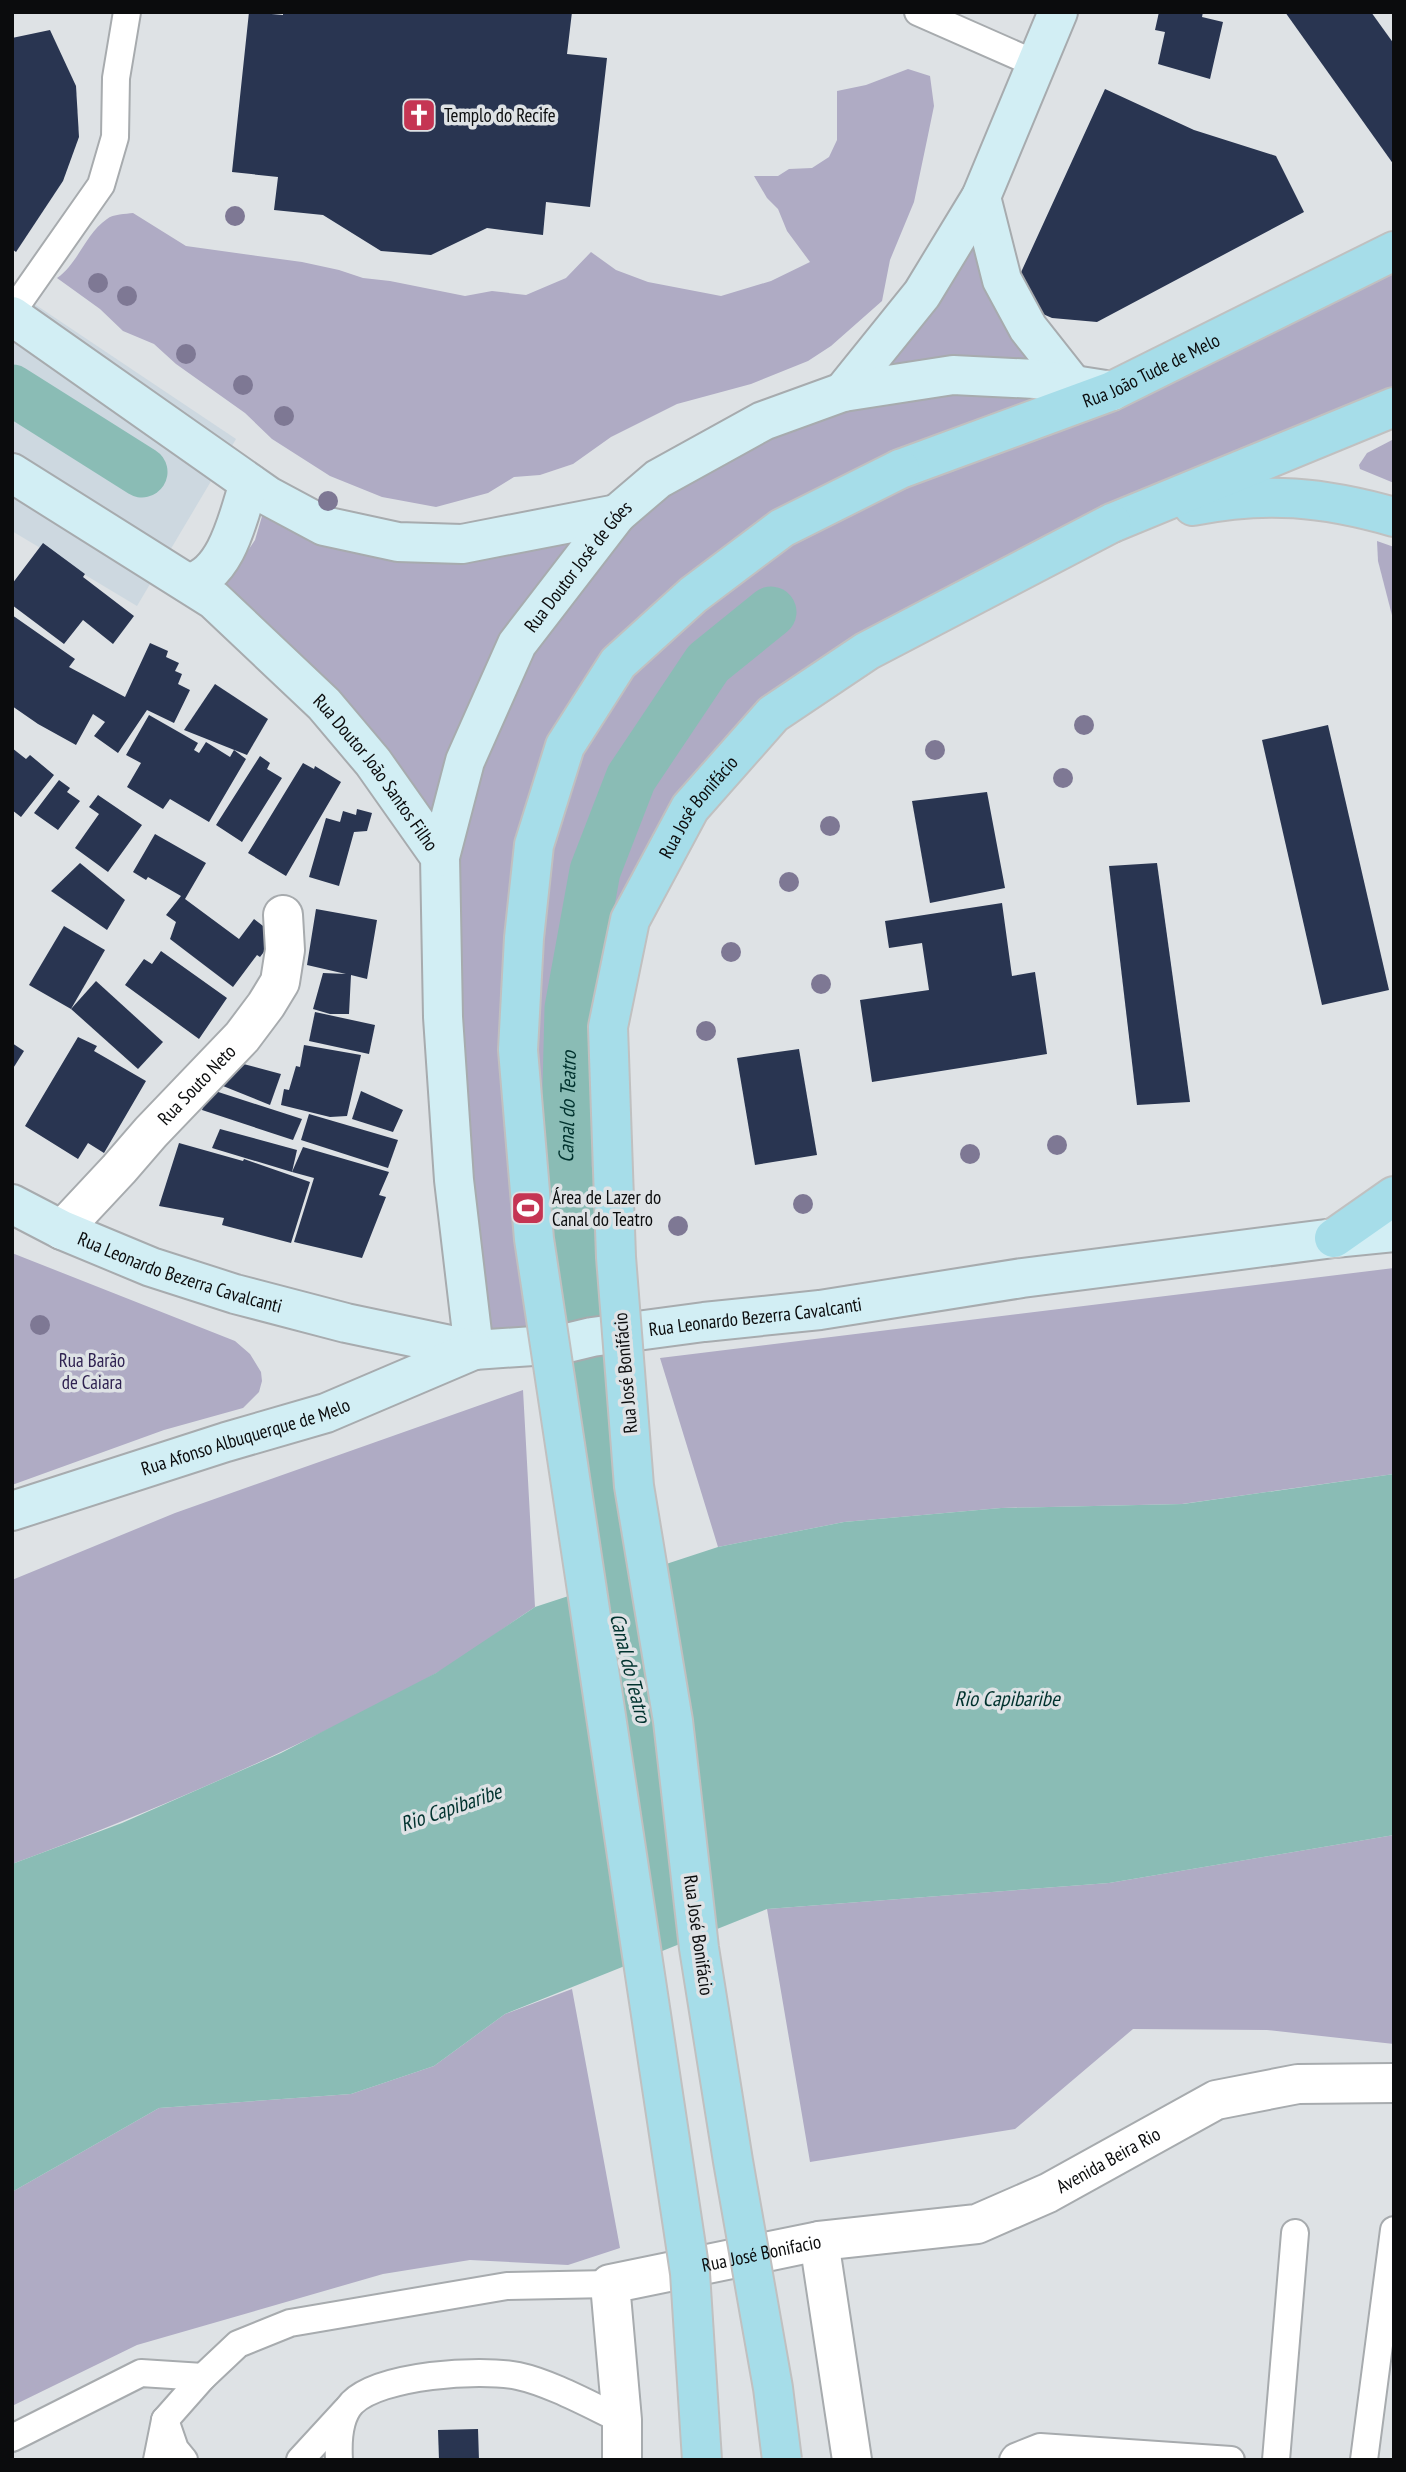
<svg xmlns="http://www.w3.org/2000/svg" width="1406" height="2472" font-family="'PT Sans Narrow',sans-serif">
	<rect width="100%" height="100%" fill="#dee2e5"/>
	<path fill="#cdd8e0" d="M12,289L236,439L137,606L12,531Z"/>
	<g fill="#afabc4">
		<path d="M908,69L930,76L934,106L927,140L914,202L890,260L882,301L831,346L808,361L751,384L677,404L611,437L573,464L540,475L514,477L488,493L436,507L382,497L330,476L272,439L245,413L176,364L154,344L123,331L100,309L57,278C78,264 85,234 107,219C113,214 126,214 133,213L186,246L302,262L339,270L363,278L390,281L465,296L492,291L526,295L566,278L591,252L616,270L648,282L721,296L771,281L810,262L787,231L778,209L767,198L754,176H778L789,169L812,168L829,157L837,140V91L866,85Z"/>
		<path d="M981,197L993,245L1082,385L1394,251V407L1112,523L773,714L630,920L620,1306L592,1337L474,1350L440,857L217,597L255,540L268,496L398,542L617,514L843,392Z"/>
		<path d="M1394,439V483L1360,469L1359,465L1367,453Z"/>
		<path d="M1377,541L1394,547V623L1378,561Z"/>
		<path d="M12,1253L235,1341L250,1354L261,1372L262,1381L259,1392L243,1408L164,1430L12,1485Z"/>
		<path d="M1394,1268V1474L1182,1504L1001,1508L844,1522L718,1547L660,1358Z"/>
		<path d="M523,1390L535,1607C501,1629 469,1655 433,1675C298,1749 157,1810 12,1864V1580L175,1513Z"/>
		<path d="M1394,1835V2044L1267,2030L1133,2029L1015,2129L810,2162L767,1909L1109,1883Z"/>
		<path d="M572,1989L620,2248L568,2265L470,2260L383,2274L137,2345L12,2406V2192L159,2108L351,2094L434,2066L505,2014Z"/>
	</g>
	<path fill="#8abcb5" d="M1394,1474V1835L1109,1883L767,1909L505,2014L434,2066L351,2094L159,2108L12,2192V1864L122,1823L281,1753L436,1673L535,1607L718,1547L844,1522L1001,1508L1183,1504Z"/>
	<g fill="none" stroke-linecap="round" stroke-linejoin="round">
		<g stroke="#8abcb5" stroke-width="51">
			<path d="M12,390L142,472"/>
			<path id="s1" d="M623,1649L616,1624L592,1337L566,1167L570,1008L595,871L631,778L708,663L771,612"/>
		</g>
	</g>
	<g fill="#293551">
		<path d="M249,12L283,15V12H572L567,54L607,58L590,207L546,202L543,235L487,228L431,255L381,251L323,215L274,210L278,177L232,172Z"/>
		<path d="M1159,12H1203L1202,17L1223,22L1210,79L1158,64L1165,32L1155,30Z"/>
		<path d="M1285,12H1371L1394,44V165Z"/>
		<path d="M50,30L76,86L79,137L63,181L16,252L12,249V38Z"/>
		<path d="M1105,89L1194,130L1276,156L1304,212L1097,322L1052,318L1027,307L1017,281Z"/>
		<path d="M43,543L85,574L83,577L134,616L113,644L83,620L64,644L12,605V584Z"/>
		<path d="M12,615L75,659L69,667L125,697L150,643L168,651L166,657L179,663L175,671L182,674L178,684L190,690L174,723L147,710L118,753L94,736L105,722L93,714L76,745L38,724L12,706Z"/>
		<path d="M215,684L268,719L247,755L184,730Z"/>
		<path d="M149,715L198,743L194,750L199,753L206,742L230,757L234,750L246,759L209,822L170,799L163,809L127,787L141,763L126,755Z"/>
		<path d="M1328,725L1389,990L1322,1005L1262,740Z"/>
		<path d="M12,748L26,759L30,755L54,775L21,817L12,810Z"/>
		<path d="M260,756L270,763L267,769L282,778L242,842L216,825Z"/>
		<path d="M303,763L314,769L315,766L341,782L286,876L248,853Z"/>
		<path d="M59,780L70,788L67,792L80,801L58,830L34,813Z"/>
		<path d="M987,792L1005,888L930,903L912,801Z"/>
		<path d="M98,795L142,825L108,872L75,848L99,814L89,807Z"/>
		<path d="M357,809L372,813L367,831L354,832L339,886L309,877L326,818L340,822L343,811L356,815Z"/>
		<path d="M155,834L206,863L185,899L239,939L254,919L276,936L260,957L257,955L233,987L170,939L176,922L166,915L181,896L148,877L146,880L133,872Z"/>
		<path d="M80,863L125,900L107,930L51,891Z"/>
		<path d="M1157,863L1190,1102L1137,1105L1109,866Z"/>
		<path d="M1002,903L1012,976L1035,972L1047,1054L872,1082L860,1000L929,990L922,943L889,948L885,921Z"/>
		<path d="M316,909L377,920L367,979L351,975L349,1014H330L313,1009L323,973L346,974L307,965Z"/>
		<path d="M64,926L105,950L71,1009L29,985Z"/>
		<path d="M161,951L227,998L199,1039L125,985L144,959L152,964Z"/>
		<path d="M96,981L163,1042L138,1069L71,1009Z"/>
		<path d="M315,1012L375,1025L369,1054L309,1041Z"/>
		<path d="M78,1037L97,1046L94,1051L146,1081L104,1153L88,1143L78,1159L25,1126Z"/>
		<path d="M12,1043L24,1051L12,1070Z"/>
		<path d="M304,1045L361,1055L347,1116L330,1117L281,1105L284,1089L289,1090L296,1066L300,1067Z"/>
		<path d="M799,1049L817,1155L755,1165L737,1058Z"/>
		<path d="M232,1061L281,1074L270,1105L223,1086Z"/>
		<path d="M209,1089L302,1119L293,1140L202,1110Z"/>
		<path d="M361,1091L403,1110L393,1132L352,1119Z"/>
		<path d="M309,1114L398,1140L388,1168L301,1140Z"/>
		<path d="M220,1129L297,1150L292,1172L212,1148Z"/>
		<path d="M179,1143L243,1161L244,1159L310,1182L291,1243L222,1225L224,1218L159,1206Z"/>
		<path d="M303,1147L389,1172L379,1195L386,1197L362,1258L294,1242L314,1178L292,1172Z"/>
		<path d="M478,2429L479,2460H439L438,2430Z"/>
	</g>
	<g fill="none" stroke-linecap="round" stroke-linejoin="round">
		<g stroke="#a7abae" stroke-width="30">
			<g id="lane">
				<path d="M918,12L1036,64"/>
				<path d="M12,312L101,185L115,137L116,78L127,12"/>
				<path d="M165,2420L175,2449L184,2460"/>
				<path d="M12,2438L141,2373L203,2377"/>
				<path d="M157,2460L165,2420L203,2377L238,2344L290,2323L507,2286L610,2284"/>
				<path d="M300,2460L346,2410"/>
				<path d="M339,2460C338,2443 339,2417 352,2403C380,2375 480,2368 518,2376C551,2383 592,2406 622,2420"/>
				<path d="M1013,2460L1015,2457L1040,2447L1231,2460"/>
				<path d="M1276,2460L1295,2233"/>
				<path d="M1364,2460L1394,2230"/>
			</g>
		</g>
		<g stroke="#a7abae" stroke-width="42">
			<g id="street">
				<path id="s2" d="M62,1230L119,1169L151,1132L242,1037L266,1005L280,982L285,950L283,915"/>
				<path d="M819,2241L852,2460"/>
				<path id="s3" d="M622,2460V2420L610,2284L819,2241L977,2224L1048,2193L1216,2100L1298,2084L1394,2083"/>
			</g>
		</g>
		<g stroke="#a7abae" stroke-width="42">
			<g id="secondary">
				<path d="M981,197L1002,280L1028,328L1073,385"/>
				<path d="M12,316L268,496L324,526L398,542L462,544L617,514"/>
				<path d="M843,392L922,294L981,197L1058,12"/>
				<path id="s4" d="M12,473L214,600L324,704L373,762L440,857L443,1017L454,1180L474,1350"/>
				<path d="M188,583C227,576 239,514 249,483"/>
				<path id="s5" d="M440,857L465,761L517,644L617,514L658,479L763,421L843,392L953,375L1035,379L1112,391"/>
				<path id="s6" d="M12,1204L62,1230L151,1267L235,1294L346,1323L474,1350L563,1344L592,1337L704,1322L820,1310L1022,1278L1334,1238L1394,1232"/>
				<path id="s7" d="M12,1511L226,1442L326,1413L474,1350"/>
			</g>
		</g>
		<g stroke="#c0c0c0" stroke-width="42">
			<g id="primary">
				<path id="s8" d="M900,469L1112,391L1394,251"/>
				<path d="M1193,506C1265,491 1324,497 1394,517"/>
				<path d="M1112,523L1394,407"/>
				<path d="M1334,1238L1394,1196"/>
			</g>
		</g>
		<use href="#lane" stroke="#fff" stroke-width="26"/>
		<use href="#street" stroke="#fff" stroke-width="38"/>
		<use href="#secondary" stroke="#d2eef4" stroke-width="38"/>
		<use href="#primary" stroke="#a6dde9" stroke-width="38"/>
		<g stroke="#c0c0c0" stroke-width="42" stroke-linecap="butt">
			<g id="primary-bridge">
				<path d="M702,2460L690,2273L534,1239L518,1050L524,938L534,845L565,746L618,663L693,595L782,528L900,469"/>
				<path id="s9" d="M782,2460L773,2388L733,2161L699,1948L673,1721L634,1486L616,1257L608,1027L630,920L690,808L773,714L867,651L1112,523"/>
			</g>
		</g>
		<use href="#primary-bridge" stroke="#a6dde9" stroke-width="38"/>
	</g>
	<g fill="#7e7894">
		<circle cx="235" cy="216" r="10"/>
		<circle cx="98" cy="283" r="10"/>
		<circle cx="127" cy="296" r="10"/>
		<circle cx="186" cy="354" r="10"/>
		<circle cx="243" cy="385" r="10"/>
		<circle cx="284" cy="416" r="10"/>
		<circle cx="328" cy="501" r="10"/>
		<circle cx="1084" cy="725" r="10"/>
		<circle cx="935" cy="750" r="10"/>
		<circle cx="1063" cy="778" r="10"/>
		<circle cx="830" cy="826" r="10"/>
		<circle cx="789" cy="882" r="10"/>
		<circle cx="731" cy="952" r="10"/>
		<circle cx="821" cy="984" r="10"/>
		<circle cx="706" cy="1031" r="10"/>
		<circle cx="1057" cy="1145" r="10"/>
		<circle cx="970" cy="1154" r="10"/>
		<circle cx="803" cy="1204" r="10"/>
		<circle cx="678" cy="1226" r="10"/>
		<circle cx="40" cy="1325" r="10"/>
	</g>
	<defs>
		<g id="church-square" transform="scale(1.75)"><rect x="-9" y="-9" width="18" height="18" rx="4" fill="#c53553" stroke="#dee2e5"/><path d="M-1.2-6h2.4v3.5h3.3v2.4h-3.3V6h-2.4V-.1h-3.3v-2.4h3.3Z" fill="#fff"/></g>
		<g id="stadium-square" transform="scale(1.75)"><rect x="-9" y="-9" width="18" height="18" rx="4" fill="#c53553" stroke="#dee2e5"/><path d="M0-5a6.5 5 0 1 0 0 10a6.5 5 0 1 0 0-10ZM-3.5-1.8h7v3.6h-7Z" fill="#fff"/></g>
	</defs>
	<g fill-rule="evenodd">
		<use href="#church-square" x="419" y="115"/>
		<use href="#stadium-square" x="528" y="1208"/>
	</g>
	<g text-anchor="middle" stroke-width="7" stroke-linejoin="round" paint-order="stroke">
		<g font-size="19" fill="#0b0c0d" stroke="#dee2e5" text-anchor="start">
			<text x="444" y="122">Templo do Recife</text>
			<text x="552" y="1204">Área de Lazer do<tspan x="552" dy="22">Canal do Teatro</tspan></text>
		</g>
		<g font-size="19" fill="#0b0c0d" stroke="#dee2e5">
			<text dy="7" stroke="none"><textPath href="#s8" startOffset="270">Rua João Tude de Melo</textPath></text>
			<text dy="7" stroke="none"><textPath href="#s5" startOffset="326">Rua Doutor José de Góes</textPath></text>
			<text dy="7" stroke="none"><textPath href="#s4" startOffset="476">Rua Doutor João Santos Filho</textPath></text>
			<text dy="7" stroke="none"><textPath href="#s9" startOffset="1687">Rua José Bonifácio</textPath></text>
			<text dy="7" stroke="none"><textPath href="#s2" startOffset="198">Rua Souto Neto</textPath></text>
			<text dy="7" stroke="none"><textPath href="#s6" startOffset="182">Rua Leonardo Bezerra Cavalcanti</textPath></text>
			<text dy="7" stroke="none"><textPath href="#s6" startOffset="770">Rua Leonardo Bezerra Cavalcanti</textPath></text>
			<text transform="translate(625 1373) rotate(-95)" y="7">Rua José Bonifácio</text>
			<text dy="7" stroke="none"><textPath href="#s7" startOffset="245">Rua Afonso Albuquerque de Melo</textPath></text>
			<text transform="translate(699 1935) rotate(82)" y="7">Rua José Bonifácio</text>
			<text dy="7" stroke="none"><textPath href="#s3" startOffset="695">Avenida Beira Rio</textPath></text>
			<text dy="7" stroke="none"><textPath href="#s3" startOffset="331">Rua José Bonifacio</textPath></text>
		</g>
		<g font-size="19" fill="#2f2251" stroke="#dee2e5">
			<text x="92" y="1367">Rua Barão<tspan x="92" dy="22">de Caiara</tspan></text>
		</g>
		<g font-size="21" font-style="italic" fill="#00322e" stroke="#dee2e5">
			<text dy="7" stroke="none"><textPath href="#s1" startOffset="546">Canal do Teatro</textPath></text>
			<text transform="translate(630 1668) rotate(76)" y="7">Canal do Teatro</text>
			<text x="1007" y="1706">Rio Capibaribe</text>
			<text transform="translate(451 1808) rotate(-19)" y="7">Rio Capibaribe</text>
		</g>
	</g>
	<rect width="1406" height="2472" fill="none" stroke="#0b0c0d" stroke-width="28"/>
</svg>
